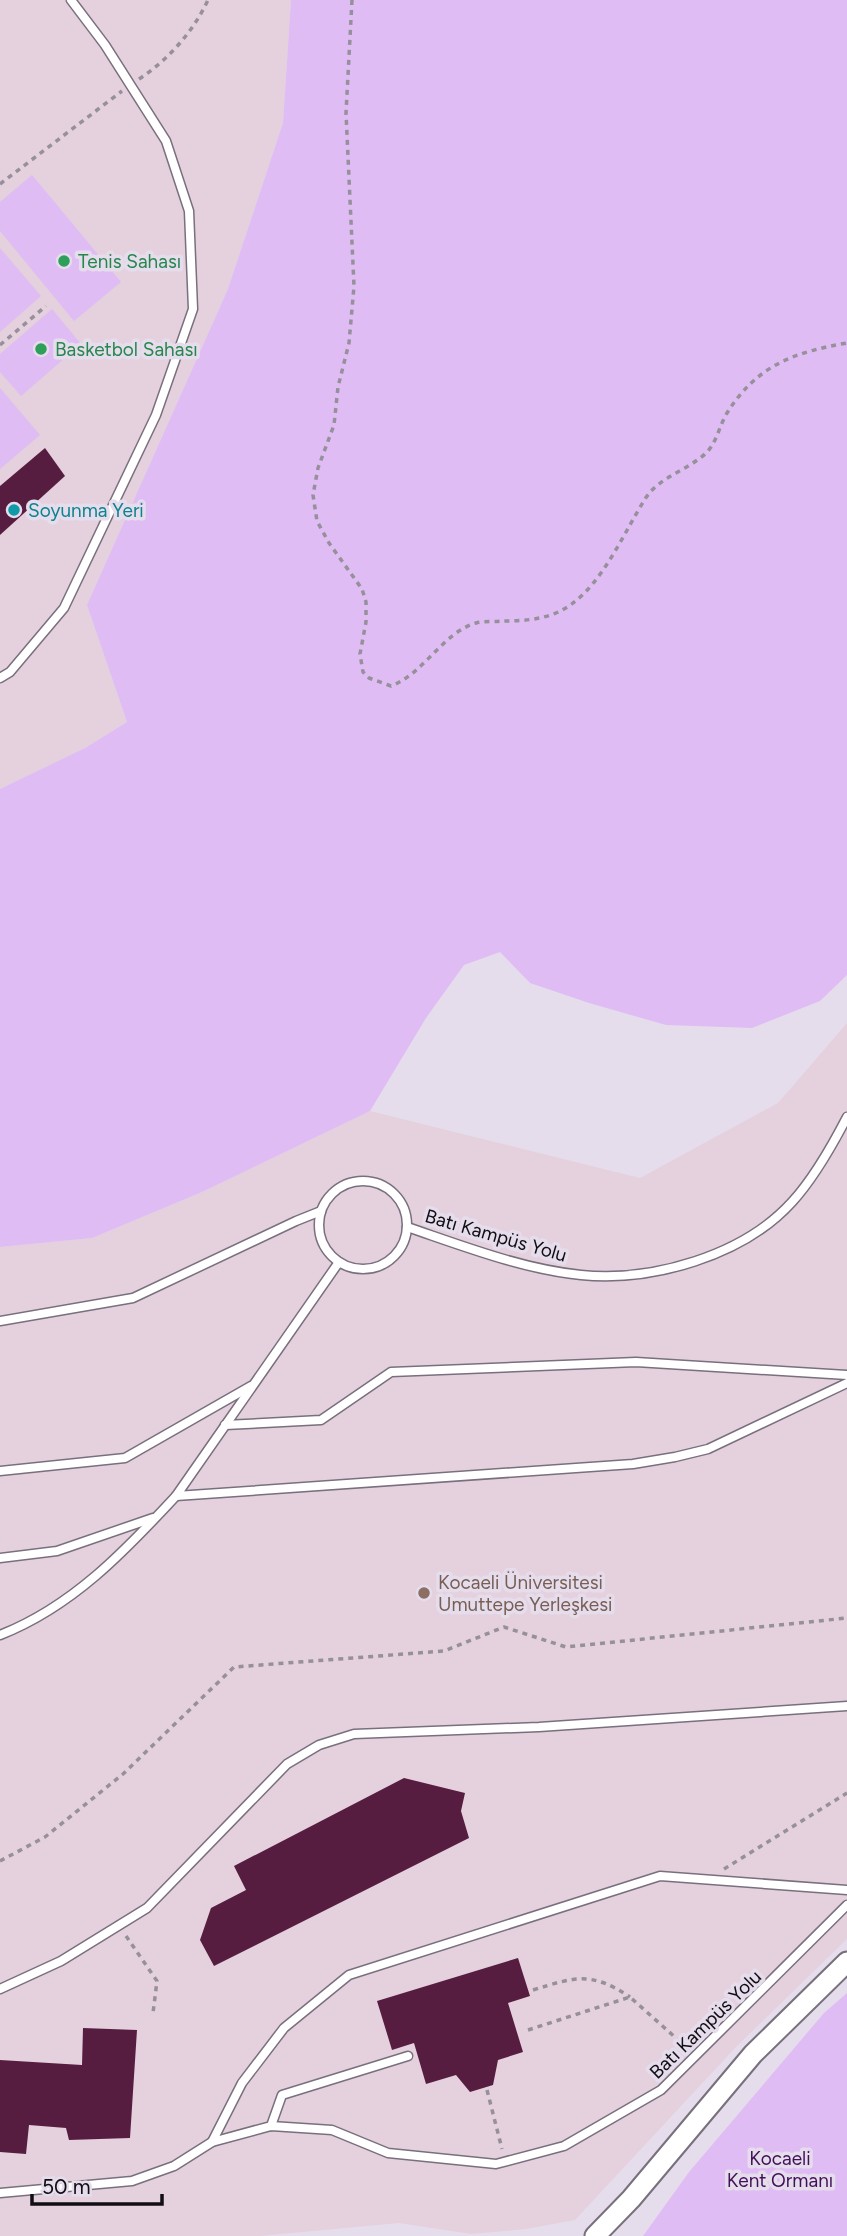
<svg xmlns="http://www.w3.org/2000/svg" width="847" height="2236" font-family="Figtree,sans-serif">
	<rect width="100%" height="100%" fill="#e6ddec"/>
	<g fill="#e5d0de">
		<path d="M0,0H291L283,123L228,289L87,605L127,722L85,748L0,789Z"/>
		<path d="M847,1023V1939L736,2047L575,2220L526,2229L471,2234L399,2223L260,2236H0V1247L92,1238L202,1192L370,1111L640,1178L778,1103Z"/>
	</g>
	<g fill="#dfbcf4">
		<path d="M291,0H847V975L820,1001L752,1028L666,1025L589,1003L530,983L500,952L464,965L426,1018L370,1111L202,1192L92,1238L0,1247V789L85,748L127,722L87,605L228,289L283,123Z"/>
		<path d="M32,175L121,282L74,321L0,231V202Z"/>
		<path d="M0,248L41,296L0,332Z"/>
		<path d="M52,309L81,344L21,396L0,372V354Z"/>
		<path d="M0,388L40,435L0,469Z"/>
		<path d="M847,1993V2236H643L689,2172L824,2013Z"/>
	</g>
	<g fill="#571d41">
		<path d="M45,448L65,476L0,535V486Z"/>
		<path d="M404,1778L465,1793L461,1811L469,1838L214,1966L200,1940L211,1908L246,1890L234,1866Z"/>
		<path d="M518,1958L530,1996L508,2003L523,2052L498,2060L493,2085L470,2092L456,2075L426,2084L414,2043L392,2050L377,2001Z"/>
		<path d="M83,2028L137,2030L130,2138L69,2140L66,2128L29,2125L26,2154L0,2152V2060L82,2065Z"/>
	</g>
	<g fill="none" stroke-linecap="round" stroke-linejoin="round">
		<g stroke="#78707d" stroke-width="11">
			<g id="service">
				<path d="M0,678L10,672L64,608L156,415L193,309L189,211L166,141L105,45L71,0"/>
				<circle cx="363" cy="1225" r="44"/>
				<path d="M407,1227C463,1246 522,1269 581,1275C652,1282 743,1256 792,1202C814,1178 832,1146 847,1117"/>
				<path d="M339,1262L176,1496L633,1464L675,1457L708,1449L847,1383"/>
				<path d="M0,1321L133,1298L296,1221L321,1211"/>
				<path d="M225,1425L321,1420L391,1372L636,1362L847,1375"/>
				<path d="M0,1471L125,1458L251,1386"/>
				<path d="M0,1558L57,1551L153,1518"/>
				<path d="M0,1635C72,1607 125,1551 176,1496"/>
				<path d="M0,1989L61,1961L147,1908L287,1764L319,1745L354,1734L539,1727L847,1706"/>
				<path d="M271,2126L282,2095L408,2056"/>
				<path d="M212,2142L242,2083L284,2028L349,1975L660,1876L847,1890"/>
				<path d="M0,2193L132,2181L174,2166L212,2142L271,2126L332,2130L388,2153L496,2164L564,2146L661,2090L847,1905"/>
			</g>
		</g>
		<g stroke="#78707d" stroke-width="23">
			<path id="tertiary" d="M595,2236L631,2199L753,2054L847,1962"/>
		</g>
		<g stroke="#96909b" stroke-width="3.5" stroke-dasharray="5 5" stroke-linecap="butt">
			<path d="M352,0L346,113L354,286L349,343L338,387L334,425L318,468L313,495L317,521L329,543L362,589L366,602V622L360,654L363,672L369,678L391,686C425,673 442,633 476,623C484,621 494,622 502,621C527,621 553,619 573,603C604,580 625,531 645,499C659,477 686,471 705,454C717,443 719,426 727,413C757,365 795,352 847,343"/>
			<path d="M139,79C168,60 193,32 208,0"/>
			<path d="M0,184L122,91"/>
			<path d="M0,345L46,306"/>
			<path d="M0,1861L45,1837L123,1774L234,1667L444,1651L504,1627L566,1647L847,1618"/>
			<path d="M724,1869L847,1793"/>
			<path d="M126,1936L157,1981L153,2013"/>
			<path d="M533,1990C575,1977 591,1971 630,1997"/>
			<path d="M528,2030L630,1997L686,2047"/>
			<path d="M487,2090L502,2149"/>
		</g>
		<use href="#service" stroke="#fff" stroke-width="8"/>
		<use href="#tertiary" stroke="#fff" stroke-width="19"/>
	</g>
	<g fill="#2e9e5b" stroke="#e6ddec" stroke-width="2.5">
		<circle cx="64" cy="261" r="7"/>
		<circle cx="41" cy="349" r="7"/>
	</g>
	<circle fill="#0f9aa8" stroke="#e6ddec" stroke-width="2.5" cx="14" cy="510" r="7"/>
	<circle fill="#8d6e63" stroke="#e6ddec" stroke-width="2.5" cx="424" cy="1593" r="7"/>
	<g text-anchor="middle" stroke-width="7" stroke-linejoin="round" paint-order="stroke">
		<g font-size="19" fill="#27864d" stroke="#e6ddec" text-anchor="start">
			<text x="78" y="268">Tenis Sahası</text>
			<text x="55" y="356">Basketbol Sahası</text>
		</g>
		<g font-size="19" fill="#0d838f" stroke="#e6ddec" text-anchor="start">
			<text x="28" y="517">Soyunma Yeri</text>
		</g>
		<g font-size="19" fill="#110e13" stroke="#e6ddec">
			<text transform="translate(496 1235) rotate(16)" y="7">Batı Kampüs Yolu</text>
			<text transform="translate(705 2024) rotate(-44)" y="7">Batı Kampüs Yolu</text>
		</g>
		<g font-size="19" fill="#785e54" stroke="#e6ddec" text-anchor="start">
			<text x="438" y="1589">Kocaeli Üniversitesi<tspan x="438" dy="22">Umuttepe Yerleşkesi</tspan></text>
		</g>
		<g font-size="19" fill="#420f59" stroke="#e6ddec">
			<text x="780" y="2165">Kocaeli<tspan x="780" dy="22">Kent Ormanı</tspan></text>
		</g>
	</g>
	<path d="M32 2194v10h130v-10" fill="none" stroke="#110e13" stroke-width="3.5"/>
	<text x="42" y="2194" font-size="21" fill="#110e13" stroke="#e6ddec" stroke-width="5" paint-order="stroke">50 m</text>
</svg>
